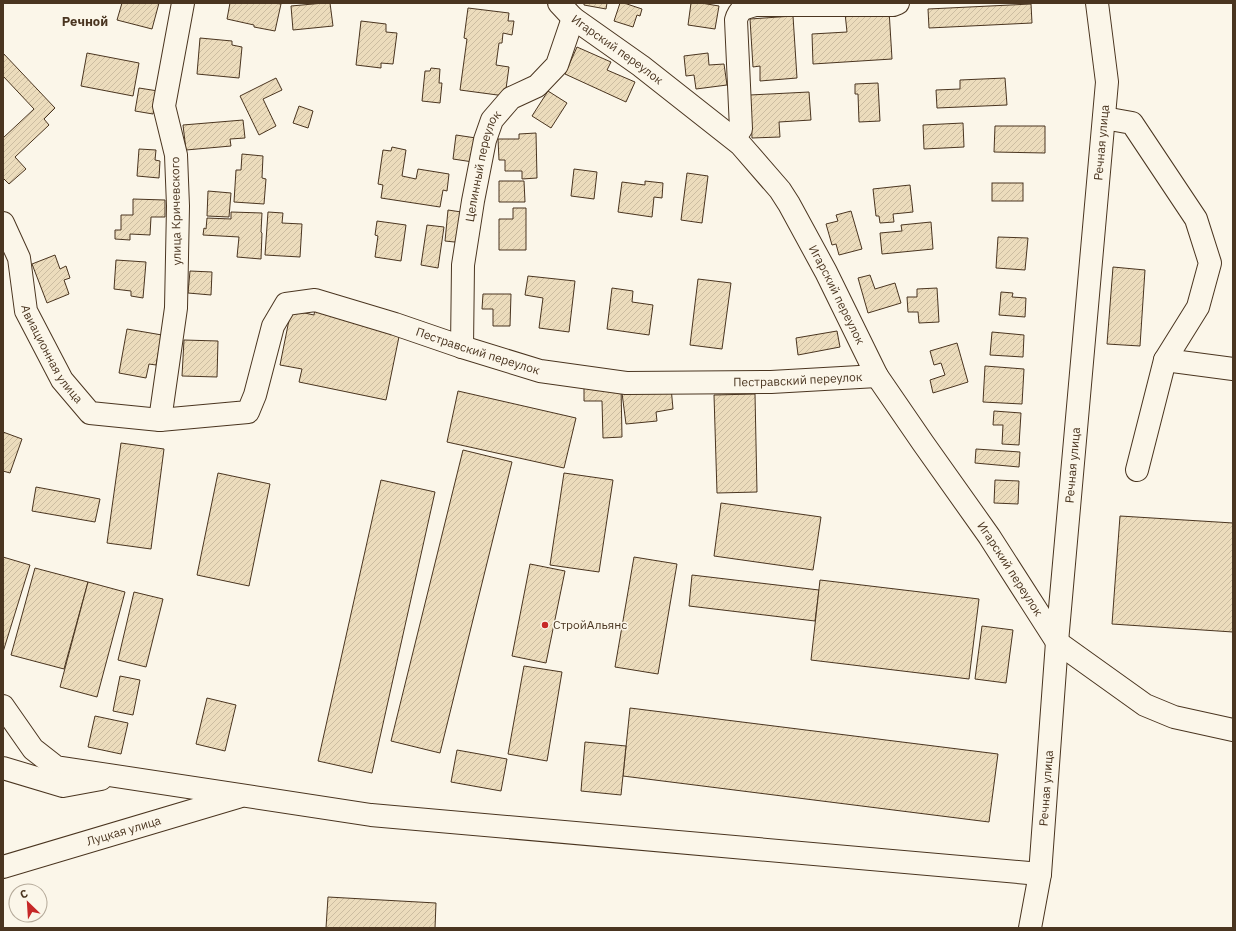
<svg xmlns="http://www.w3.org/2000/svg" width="1236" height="931" font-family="'IBM Plex Sans',sans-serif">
	<defs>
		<pattern id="building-hatch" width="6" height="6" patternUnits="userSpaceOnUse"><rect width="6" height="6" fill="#ecdcbc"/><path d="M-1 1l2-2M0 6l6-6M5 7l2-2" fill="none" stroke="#ccbda1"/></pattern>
	</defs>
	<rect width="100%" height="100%" fill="#fbf6e9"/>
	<g fill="url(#building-hatch)" stroke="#4a3520">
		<path d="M122,3H159L152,29L117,20Z"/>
		<path d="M230,3H274L281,4L275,31L254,27V25L227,19Z"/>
		<path d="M324,3H330L333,26L293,30L291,6Z"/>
		<path d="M584,3H607L606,9L584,5Z"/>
		<path d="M620,3H624L642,9L640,16L637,15L633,27L614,21Z"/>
		<path d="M691,3H701L719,6L715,29L688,25Z"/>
		<path d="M1031,4L1032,23L929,28L928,9Z"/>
		<path d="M468,8L509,13L508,21H514L512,35L503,33L502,43H499L496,65L509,67L505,96L460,90L467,39L464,38Z"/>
		<path d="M889,10L892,59L813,64L812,34L847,32L845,13Z"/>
		<path d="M793,16L797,78L760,81V66L753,67L750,19Z"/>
		<path d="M361,21L386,24V32L397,33L393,64L381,63V68L356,65Z"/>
		<path d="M200,38L232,41V45L242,47L239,78L197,74Z"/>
		<path d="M577,47L611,62L607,70L635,82L626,102L565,74Z"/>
		<path d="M3,53L55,108L44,119L49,125L15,157L26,169L9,184L3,178V138L34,109L3,76Z"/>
		<path d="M87,53L139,63L133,96L81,86Z"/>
		<path d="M708,53L709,65L724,64L727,85L696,89L694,75L686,76L684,56Z"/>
		<path d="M431,68L440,69L439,83H442L440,103L422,101L425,71H430Z"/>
		<path d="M276,78L282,90L263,99L276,126L259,135L240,96Z"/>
		<path d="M1005,78L1007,105L937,108L936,90L960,89V80Z"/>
		<path d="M878,83L880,121L859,122L858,94H855V84Z"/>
		<path d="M139,88L158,91L153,114L135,111Z"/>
		<path d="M548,91L567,103L551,128L532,116Z"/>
		<path d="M809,92L811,120L779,122L780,137L752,138L750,95Z"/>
		<path d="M299,106L313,111L308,128L293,123Z"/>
		<path d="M243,120L245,138L230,139L231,146L186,150L183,125Z"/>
		<path d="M963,123L964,147L924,149L923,125Z"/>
		<path d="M995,126H1045V153L994,152Z"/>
		<path d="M536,133L537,178L522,179V171H505V160H499L498,139H519V134Z"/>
		<path d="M456,135L476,138L473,162L453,159Z"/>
		<path d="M392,147L406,150L402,176L416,179L418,169L449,174L447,191L443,190L440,207L381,198L383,185L378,184L383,150L391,151Z"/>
		<path d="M139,149L156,150L155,160L160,161L159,178L137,176Z"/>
		<path d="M242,154L263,156L262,178L266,179L264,204L234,202L236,170H241Z"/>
		<path d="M574,169L597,172L594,199L571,196Z"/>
		<path d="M687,173L708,176L702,223L681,220Z"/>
		<path d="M499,181H524L525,202H499Z"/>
		<path d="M645,181L663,183L662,198L654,197L652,217L618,212L622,182L645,185Z"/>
		<rect x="992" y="183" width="31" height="18"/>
		<path d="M910,185L913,212L893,214L894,222L880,223L879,216H876L873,189Z"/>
		<path d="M208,191L231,193L229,217L207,216Z"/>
		<path d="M133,199L165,200V217H151L150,235L130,234V240L115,239V230H121V215H133Z"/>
		<path d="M513,208H526V250H499V219H513Z"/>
		<path d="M448,210L468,213L464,243L445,241Z"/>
		<path d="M851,211L862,249L839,255L836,244L832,245L826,224L838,221L836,215Z"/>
		<path d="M231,212L262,213L261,232L262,233L261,259L237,257L239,237L203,235L204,228L206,229L207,218L231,219Z"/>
		<path d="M268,212L283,213L282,223L302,224L300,257L265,255Z"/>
		<path d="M377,221L406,225L401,261L375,257L378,236L375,235Z"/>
		<path d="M931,222L933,249L882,254L880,233L902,231L901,225Z"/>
		<path d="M427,225L444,227L438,268L421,265Z"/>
		<path d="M998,237L1028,238L1025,270L996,268Z"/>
		<path d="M55,255L60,269L66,266L70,278L64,280L69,294L47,303L32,264Z"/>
		<path d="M116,260L146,262L143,298L131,296V291L114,289Z"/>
		<path d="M1113,267L1145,270L1140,346L1107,344Z"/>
		<path d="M190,271L212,272L211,295L188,293Z"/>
		<path d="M870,275L875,289L895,283L901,303L868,313L858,278Z"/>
		<path d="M528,276L575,281L569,332L539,328L543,298L525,295Z"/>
		<path d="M698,279L731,283L722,349L690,345Z"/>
		<path d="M612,288L633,291L632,302L653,305L649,335L607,329Z"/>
		<path d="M937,288L939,322L919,323L918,312H908L907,297H917V289Z"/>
		<path d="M1001,292L1013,293L1012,297L1026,298L1025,317L999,315Z"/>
		<path d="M483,294H511L510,326H493V309H482Z"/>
		<path d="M315,309L401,327L386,400L299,382L302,369L280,365L291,310L314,315Z"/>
		<path d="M127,329L162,335L156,365L149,364L146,378L119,373Z"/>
		<path d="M837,331L840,347L798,355L796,338Z"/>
		<path d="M992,332L1024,335L1023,357L990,355Z"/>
		<path d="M184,340L218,341L217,377L182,376Z"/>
		<path d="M957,343L968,382L933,393L930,380L945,375L941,363L934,365L930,351Z"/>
		<path d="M985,366L1024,369L1022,404L983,402Z"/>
		<path d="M584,386H621L622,437L603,438L602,401H584Z"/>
		<path d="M671,387L673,409L656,412L657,421L626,424L622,393Z"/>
		<path d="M458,391L576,418L564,468L447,442Z"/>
		<path d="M755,394L757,492L717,493L714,395Z"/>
		<path d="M994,411L1021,413L1019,445L1002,444L1003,425H993Z"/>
		<path d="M3,432L22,439L10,473L3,471Z"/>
		<path d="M121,443L164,449L151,549L107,543Z"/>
		<path d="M976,449L1020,452L1019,467L975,463Z"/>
		<path d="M463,450L512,462L440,753L391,741Z"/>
		<path d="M218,473L270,484L249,586L197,575Z"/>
		<path d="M564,473L613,480L599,572L550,565Z"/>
		<path d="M381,480L435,492L372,773L318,761Z"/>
		<path d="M995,480L1019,481L1018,504L994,503Z"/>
		<path d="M36,487L100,499L95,522L32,511Z"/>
		<path d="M721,503L821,517L813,570L714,556Z"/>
		<path d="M1120,516L1233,523V632L1112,624Z"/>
		<path d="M3,557L30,565L3,652Z"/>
		<path d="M634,557L677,564L658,674L615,667Z"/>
		<path d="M530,564L565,571L546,663L512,656Z"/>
		<path d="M35,568L88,582L64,669L11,655Z"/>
		<path d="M692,575L819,590L815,621L689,606Z"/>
		<path d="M820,580L979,599L969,679L811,660Z"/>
		<path d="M88,582L125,592L97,697L60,687Z"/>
		<path d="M134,592L163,599L146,667L118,660Z"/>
		<path d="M982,626L1013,630L1006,683L975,679Z"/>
		<path d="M524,666L562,672L547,761L508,754Z"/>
		<path d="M120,676L140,680L133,715L113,711Z"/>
		<path d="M207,698L236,705L225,751L196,744Z"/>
		<path d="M630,708L998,754L989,822L623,776Z"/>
		<path d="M95,716L128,723L121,754L88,747Z"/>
		<path d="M585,742L626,746L621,795L581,791Z"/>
		<path d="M457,750L507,759L501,791L451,782Z"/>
		<path d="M328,897L436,903L435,928H326Z"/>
	</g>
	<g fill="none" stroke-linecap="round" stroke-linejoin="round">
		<g stroke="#4a3520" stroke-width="24">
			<g id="minor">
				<path id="s1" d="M559,3L573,18L641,66L740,144L780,190L789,204L826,272L877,376L923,443L989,536L1057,642L1145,705L1174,717L1233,730"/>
				<path d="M1104,118L1132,123L1196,219L1210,263L1198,307L1165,360L1137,470"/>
				<path d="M741,129L736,20C739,9 744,8 755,5H893L898,3"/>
				<path id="s2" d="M3,223L19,258L26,311L62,380L90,413L160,420L248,412L255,395L273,326L286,304L315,300L395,324L462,347L540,371L626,383L771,382L877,376"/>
				<path id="s3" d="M462,347L463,265L473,201L485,140L492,120L511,98L537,86L557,65L573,18"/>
				<path d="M1165,360L1233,369"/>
				<path d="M160,420L176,308L178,206L176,155L164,106L183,3"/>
				<path d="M3,706L33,749L56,767L371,815L1040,874"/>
				<path d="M3,768L63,786L101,779"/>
				<path id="s4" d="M3,867L238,797"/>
				<path id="s5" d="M1030,928L1040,874L1057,642L1107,82L1097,3"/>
			</g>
		</g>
		<use href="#minor" stroke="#fbf6e9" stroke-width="22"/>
	</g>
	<circle fill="#c62828" stroke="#fbf6e9" stroke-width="1.5" cx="545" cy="625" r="4"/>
	<g text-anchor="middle" stroke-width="3" stroke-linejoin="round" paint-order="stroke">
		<g font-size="12" fill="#4a3520" stroke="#fbf6e9">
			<text dy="4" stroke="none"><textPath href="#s1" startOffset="75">Игарский переулок</textPath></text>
			<text dy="4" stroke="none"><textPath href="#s5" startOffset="789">Речная улица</textPath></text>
			<text dy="4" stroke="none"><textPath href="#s3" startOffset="183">Целинный переулок</textPath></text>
			<text transform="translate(176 211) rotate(-91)" y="4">улица Кричевского</text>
			<text dy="4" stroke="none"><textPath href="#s1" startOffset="410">Игарский переулок</textPath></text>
			<text dy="4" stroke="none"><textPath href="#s2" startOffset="687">Пестравский переулок</textPath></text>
			<text dy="4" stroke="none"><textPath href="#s2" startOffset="142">Авиационная улица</textPath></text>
			<text dy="4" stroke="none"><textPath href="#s2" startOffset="1011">Пестравский переулок</textPath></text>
			<text dy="4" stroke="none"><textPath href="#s5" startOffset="465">Речная улица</textPath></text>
			<text dy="4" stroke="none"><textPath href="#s1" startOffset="735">Игарский переулок</textPath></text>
			<text dy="4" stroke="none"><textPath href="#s5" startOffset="141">Речная улица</textPath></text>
			<text dy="4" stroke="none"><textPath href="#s4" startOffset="126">Луцкая улица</textPath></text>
		</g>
		<g font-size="12" fill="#4a3520" stroke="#fbf6e9" text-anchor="start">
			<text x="553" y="629">СтройАльянс</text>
		</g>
		<g font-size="13" font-weight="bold" fill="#4a3520" stroke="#fbf6e9">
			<text x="85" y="26">Речной</text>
		</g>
	</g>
	<rect width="1236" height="931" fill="none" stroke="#4a3520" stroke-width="8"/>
	<g transform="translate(28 903) rotate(335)"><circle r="19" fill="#fbf6e9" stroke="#b4a999"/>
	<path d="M0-3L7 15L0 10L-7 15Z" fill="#c62828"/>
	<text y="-6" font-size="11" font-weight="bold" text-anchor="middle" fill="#4a3520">С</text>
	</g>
</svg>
